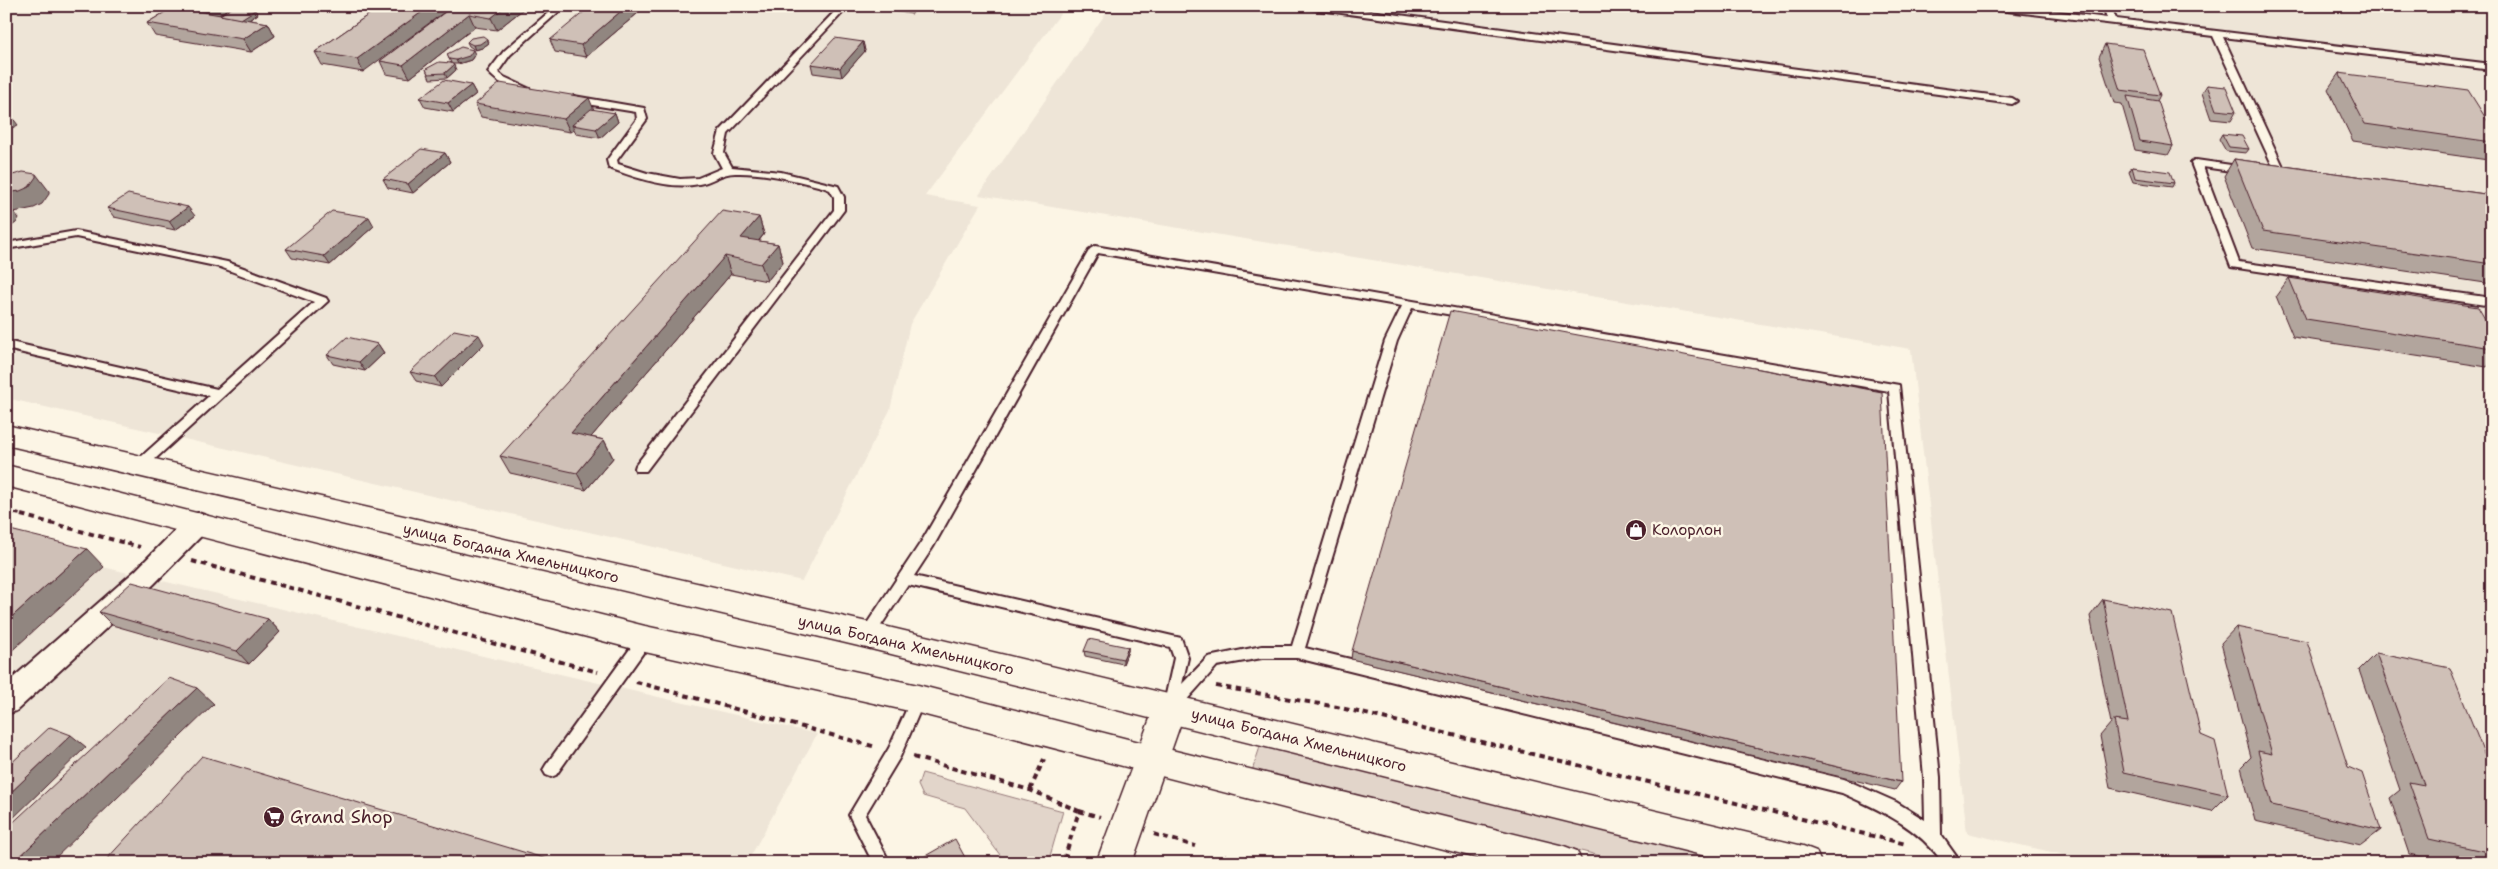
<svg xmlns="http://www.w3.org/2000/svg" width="2498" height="869" font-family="'Shantell Sans',sans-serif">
	<rect width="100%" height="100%" fill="#fcf5e5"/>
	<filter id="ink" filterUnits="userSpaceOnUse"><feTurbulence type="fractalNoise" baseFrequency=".02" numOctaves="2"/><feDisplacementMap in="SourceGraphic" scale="10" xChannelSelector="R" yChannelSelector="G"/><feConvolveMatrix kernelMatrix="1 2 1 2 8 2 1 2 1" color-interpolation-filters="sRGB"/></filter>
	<g filter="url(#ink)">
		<g fill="#eee5d7">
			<path d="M6,6H1066L925,196L980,205L910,324L890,410L802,581L6,398Z"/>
			<path d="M1111,6H2492V863H2100L1967,833L1911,349L979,195Z"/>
			<path d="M6,544L145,577L817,734L747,863H6Z"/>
		</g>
		<g fill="#e2d5ca" stroke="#967a7a">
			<path d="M1261,744L1747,863H1630L1252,771Z"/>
			<path d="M922,773L1063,811L1048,863H1006L965,808L923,796L918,785Z"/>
		</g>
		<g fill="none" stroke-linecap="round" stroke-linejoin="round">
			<g stroke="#4a1f2b" stroke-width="4">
				<g id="service">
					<path d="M556,6H565L510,55L498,72L504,77L530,89V93C517,95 497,82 488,72L504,51Z"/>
					<path d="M840,6H849L728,134L724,153L732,167L781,172L838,186L844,197V210L646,471H636L635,468L636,465L834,210V197L830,190L822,187C794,180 764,172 735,173C721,173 712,182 699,184C670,190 637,178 609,168L607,160L637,119L636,112L574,102L569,99L574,96L644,108L647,119L617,160L618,164L647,173L680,179L698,178L722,168L714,153L720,131Z"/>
					<path d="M1308,6H1333L2012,98L2017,101L2012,104L1312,9Z"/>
					<path d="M1987,6H2015L2107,18L2103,6H2111L2116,19L2492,64V70L2223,37L2287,175L2282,178L2272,174L2275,171L2213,36L1991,9Z"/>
					<path d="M2196,160L2245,167L2250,170L2245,173L2203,167L2239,262L2492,298V306L2231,267L2191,163Z"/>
					<path d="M76,231L227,262L326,298L328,301L143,470H133L132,467L133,464L209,396L6,349V341L217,389L314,302L220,267L76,237L6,249V243Z"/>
					<path d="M1095,246L1899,385L1940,777L1941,835L1961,863H1943C1919,827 1880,810 1842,793L1297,658H1262L1217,666L1175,713L1170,714L1165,713L1163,708L1174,658L1170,647L908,585L872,639L867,641L862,639L860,635L862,631L923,539L1090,249ZM1098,253L1402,306L1385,341L1292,646H1262L1208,657L1182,684L1188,658L1181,638L914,576L933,547ZM1412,308L1889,391L1924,777L1925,820L1896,802L1844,779L1305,648L1397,341Z"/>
					<path d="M645,633L650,635L652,639L650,643L556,775L551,777L546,775L543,770L546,765L640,635Z"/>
					<path d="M918,693L923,695L925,699L900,757L865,815L890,863H873L849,815L889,748L913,695Z"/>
				</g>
			</g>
			<g stroke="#4a1f2b" stroke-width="4">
				<path id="minor" d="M198,513L207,516L211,523L207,530L154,584L16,711L6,714V684L136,570L189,516Z"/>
			</g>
			<g stroke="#4a1f2b" stroke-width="3">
				<path id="tertiary" d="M1170,694L1182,698L1186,708L1132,863H1096L1154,708L1158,698Z"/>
			</g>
			<g stroke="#4a1f2b" stroke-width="3">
				<g id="trunk">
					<path d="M6,425L867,622L1803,846L1816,851L1821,863H1734L867,648L6,445Z"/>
					<path d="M6,465L645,626L918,685L1151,745L1564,846L1577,851L1582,863H1497L918,713L645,652L6,486Z"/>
				</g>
			</g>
			<path stroke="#4a1f2b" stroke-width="3" stroke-dasharray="5 4" stroke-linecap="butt" d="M6,511L26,516"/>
			<g stroke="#4a1f2b" stroke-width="4" stroke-dasharray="5.5 4.5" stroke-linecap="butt">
				<path d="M21,515L140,547"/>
				<path d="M192,561L598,672"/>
				<path d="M636,682L876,747"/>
				<path d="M1216,686L1337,707L1906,844"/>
				<path d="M913,757L1030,790L1079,811L1063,863"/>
				<path d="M1030,790L1044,759"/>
				<path d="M1079,811L1100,817"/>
				<path d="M1154,834L1195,846"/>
			</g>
			<use href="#service" fill="#fcf5e5" fill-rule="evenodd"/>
			<use href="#minor" fill="#fcf5e5" fill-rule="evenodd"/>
			<use href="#tertiary" fill="#fcf5e5" fill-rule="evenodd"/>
			<use href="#trunk" fill="#fcf5e5" fill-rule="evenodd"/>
		</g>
		<g fill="#b2a59d" stroke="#4a1f2b">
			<path d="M175,6H232L219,15L258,14L249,20L268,23L275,36L251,52L155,36L147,23Z"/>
			<path d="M381,6L363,72L322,65L315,52Z"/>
			<path d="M453,6H527L497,30L475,27L410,78L386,74L380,61Z"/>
			<path d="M709,6H725L723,8Z"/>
			<path d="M879,6H919L912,14L880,9Z"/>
			<path d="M2419,6H2443L2442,9Z"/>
			<path d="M638,13L586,57L555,52L550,40Z"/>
			<path d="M467,42L489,43L482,48L475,50L469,46Z"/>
			<path d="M863,42L865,51L842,77L813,73L811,64Z"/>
			<path d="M2105,44L2160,95L2157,101L2173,146L2168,155L2135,150L2122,105V104L2114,103L2099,57Z"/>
			<path d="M447,54H475L471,60L458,64H452L456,70L447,78L430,79L426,69L451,63Z"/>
			<path d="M2339,73L2492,128V155L2488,160L2353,141L2328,89Z"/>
			<path d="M471,85L476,94L453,112L425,107L420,98Z"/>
			<path d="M2207,85L2236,112L2231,121L2211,119L2202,93Z"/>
			<path d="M475,104L615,113L618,122L600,138L576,134L574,129L570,132L481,117Z"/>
			<path d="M2222,134L2249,149L2246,153L2226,151L2219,139Z"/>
			<path d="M445,153L450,162L413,193L388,188L383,179Z"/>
			<path d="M2234,159L2492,195V284L2252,248L2224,176Z"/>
			<path d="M2132,167L2174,183L2172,187L2133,182L2129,172Z"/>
			<path d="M107,208L195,216L175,230L114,217Z"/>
			<path d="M759,217L764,234L759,241L778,244L783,262L767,281L731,274L591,437L604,440L613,458L586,490L510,473L500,456Z"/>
			<path d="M374,226L330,265L292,258L286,249Z"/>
			<path d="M2289,278L2492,331V361L2487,367L2293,337L2276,296Z"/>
			<path d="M378,344L384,353L365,371L333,364L327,355Z"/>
			<path d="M484,344L441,387L416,381L410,372Z"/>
			<path d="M2103,599L2201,735L2228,795L2212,811L2110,788L2100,736L2111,723L2090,616Z"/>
			<path d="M99,612L268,619L280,632L249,664L112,625Z"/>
			<path d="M2236,627L2348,767L2381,830L2361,845L2255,821L2241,767L2251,757L2221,643Z"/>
			<path d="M1128,647V651L1123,664L1085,656L1084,651Z"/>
			<path d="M1352,651L1901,782L1895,790L1351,659Z"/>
			<path d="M2376,653L2492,773V863H2448L2409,854L2390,798L2400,790L2359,670Z"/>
		</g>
		<g fill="#918680" stroke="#4a1f2b">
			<path d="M205,6H232L204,24L197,11Z"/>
			<path d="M430,6H445L447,10L363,72L357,59Z"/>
			<path d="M506,6H527L497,30L491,18Z"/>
			<path d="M627,6H635L638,13L586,57L581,45Z"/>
			<path d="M910,6H919L912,14Z"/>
			<path d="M255,10L258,14L238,27L235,22Z"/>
			<path d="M469,14L475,27L410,78L403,65Z"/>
			<path d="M268,23L275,36L251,52L243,39Z"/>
			<path d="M487,39L489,43L482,48L475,50L473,45Z"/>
			<path d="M863,42L865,51L842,77L840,68Z"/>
			<path d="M473,50L475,54L471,60L458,64L456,60Z"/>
			<path d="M454,65L456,70L447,78L445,73Z"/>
			<path d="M471,85L476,94L453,112L448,103Z"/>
			<path d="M589,98L594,110L572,125L574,129L570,132L564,119Z"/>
			<path d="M6,112H8L18,125L6,131Z"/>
			<path d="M615,113L618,122L600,138L596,129Z"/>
			<path d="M445,153L450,162L413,193L408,184Z"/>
			<path d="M36,174L49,191V194L42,204L34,208L14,212L19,218L16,223L6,230V175L17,188Z"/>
			<path d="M188,207L195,216L175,230L169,221Z"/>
			<path d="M369,217L374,226L330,265L324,256Z"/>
			<path d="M759,217L764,234L747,255L741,238Z"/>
			<path d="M778,244L783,262L767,281L761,264Z"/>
			<path d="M725,256L731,274L580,450L571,433Z"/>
			<path d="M479,335L484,344L441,387L435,377Z"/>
			<path d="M378,344L384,353L365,371L359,362Z"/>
			<path d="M604,440L613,458L586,490L577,473Z"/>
			<path d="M87,549L104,567L6,656V622Z"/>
			<path d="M268,619L280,632L249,664L237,651Z"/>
			<path d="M1128,647V651L1123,664V659Z"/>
			<path d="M197,688L214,704L50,863H13Z"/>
			<path d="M71,735L86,747L6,825V797Z"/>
		</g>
		<g fill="#cfc0b7" stroke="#4a1f2b">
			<path d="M175,6H205L197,11L268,23L243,39L147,23Z"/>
			<path d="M235,6L255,10L241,19L220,15Z"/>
			<path d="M381,6H430L357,59L315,52Z"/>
			<path d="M453,6H506L491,18L469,14L403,65L380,61Z"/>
			<path d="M591,6H627L581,45L550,40Z"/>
			<path d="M483,36L487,39L480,44L473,45L467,42L471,38Z"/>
			<path d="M835,38L863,42L840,68L811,64Z"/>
			<path d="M2105,44L2143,49L2160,95L2120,90Z"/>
			<path d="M461,47L473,50L469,56L456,60L449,59L447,54Z"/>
			<path d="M439,62L451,63L454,65L445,73L428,74L426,69Z"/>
			<path d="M2339,73L2468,90L2492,128V142L2365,124Z"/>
			<path d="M444,80L471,85L448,103L420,98Z"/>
			<path d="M500,83L589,98L564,119L475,104Z"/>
			<path d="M2207,85L2226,87L2236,112L2216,110Z"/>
			<path d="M2127,96L2158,101L2173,146L2140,141Z"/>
			<path d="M591,109L615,113L596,129L572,125Z"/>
			<path d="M2222,134L2242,136L2249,149L2229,147Z"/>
			<path d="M421,149L445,153L408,184L383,179Z"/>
			<path d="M2234,159L2492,195V264L2263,231Z"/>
			<path d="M2132,167L2170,172L2174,183L2135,178Z"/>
			<path d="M23,172L36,174V177L29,187L20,191L6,193V177Z"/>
			<path d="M128,194L188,207L169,221L107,208Z"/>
			<path d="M332,211L369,217L324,256L286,249Z"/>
			<path d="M722,211L759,217L741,238L778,244L761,264L725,256L571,433L604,440L577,473L500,456Z"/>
			<path d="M2289,278L2478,307L2492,331V348L2306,319Z"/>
			<path d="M1450,311L1882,392L1901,782L1352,651Z"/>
			<path d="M454,330L479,335L435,377L410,372Z"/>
			<path d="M347,337L378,344L359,362L327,355Z"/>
			<path d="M6,529L87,549L6,622Z"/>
			<path d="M132,582L268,619L237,651L99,612Z"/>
			<path d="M2103,599L2172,613L2201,735L2215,741L2228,795L2124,772L2114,720L2128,722Z"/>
			<path d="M2236,627L2307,641L2348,767L2362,773L2381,830L2272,805L2258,751L2272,754Z"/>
			<path d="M1089,639L1128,647L1123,659L1084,651Z"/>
			<path d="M2376,653L2450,668L2492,773V853L2429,839L2409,782L2424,785Z"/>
			<path d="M169,678L197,688L13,863H6V829Z"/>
			<path d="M50,727L71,735L6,797V768Z"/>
			<path d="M202,756L560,863H107L104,862Z"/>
			<path d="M955,839L968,863H913Z"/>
			<path d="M1225,855L1261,863H1223Z"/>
		</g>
	</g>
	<defs>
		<g id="shop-disc" transform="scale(1.125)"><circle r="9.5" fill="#4a1f2b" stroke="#fcf5e5"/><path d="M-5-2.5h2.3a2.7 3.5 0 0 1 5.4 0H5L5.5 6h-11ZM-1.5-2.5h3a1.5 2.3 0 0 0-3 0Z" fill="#fff"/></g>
		<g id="supermarket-disc" transform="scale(1.125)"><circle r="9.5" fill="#4a1f2b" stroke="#fcf5e5"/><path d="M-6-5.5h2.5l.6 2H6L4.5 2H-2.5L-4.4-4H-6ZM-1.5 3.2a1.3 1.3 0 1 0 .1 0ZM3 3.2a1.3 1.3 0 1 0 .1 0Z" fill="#fff"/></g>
	</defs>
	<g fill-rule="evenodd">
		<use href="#shop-disc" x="1636" y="530"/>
		<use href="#supermarket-disc" x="274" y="817"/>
	</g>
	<g text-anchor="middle" stroke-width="5" stroke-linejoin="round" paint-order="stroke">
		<g font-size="15" fill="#4a1f2b" stroke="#fcf5e5" text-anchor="start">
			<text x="1652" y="535">Колорлон</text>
		</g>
		<g font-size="15" fill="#4a1f2b" stroke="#fcf5e5">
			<text transform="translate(511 553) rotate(13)" y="5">улица Богдана Хмельницкого</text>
			<text transform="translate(906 645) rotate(13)" y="5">улица Богдана Хмельницкого</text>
			<text transform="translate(1299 740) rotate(14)" y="5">улица Богдана Хмельницкого</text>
		</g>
		<g font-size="18" fill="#4a1f2b" stroke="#fcf5e5" text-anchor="start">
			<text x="290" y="823">Grand Shop</text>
		</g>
	</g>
	<rect width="2498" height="869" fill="none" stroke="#fcf5e5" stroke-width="25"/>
	<rect x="12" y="12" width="2473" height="844" fill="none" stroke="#4a1f2b" stroke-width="2" filter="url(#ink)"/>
</svg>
